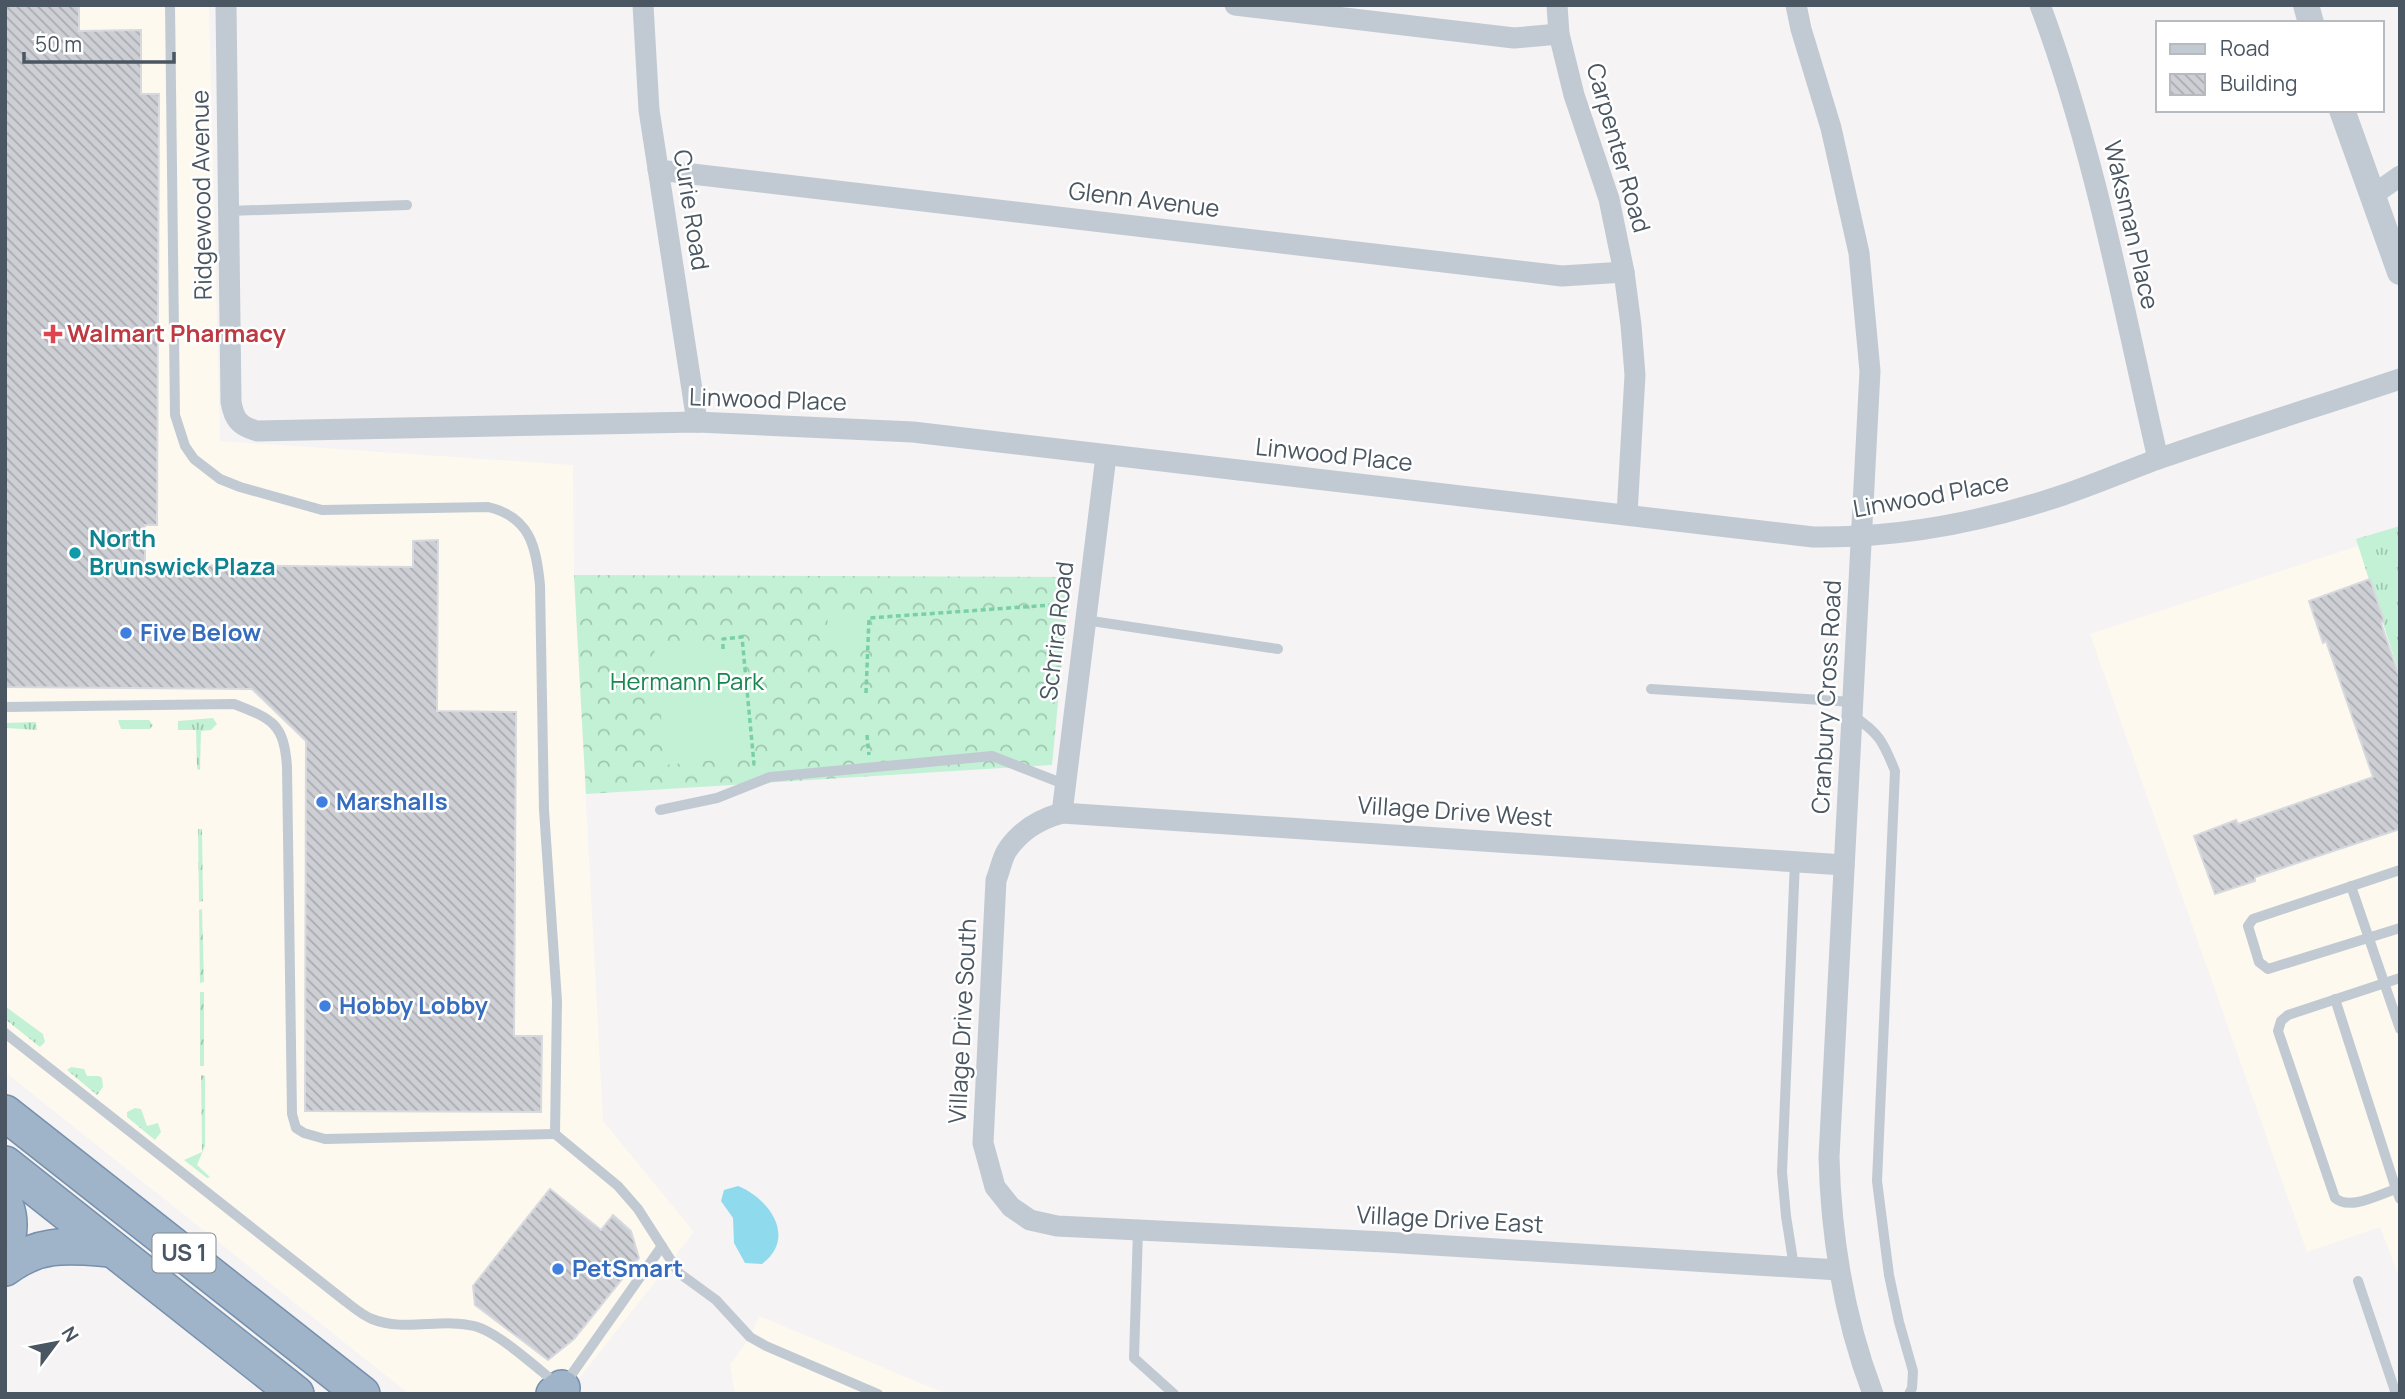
<svg xmlns="http://www.w3.org/2000/svg" width="2405" height="1399" font-family="Manrope,sans-serif">
	<defs>
		<pattern id="grass-tufts" width="24" height="20" patternUnits="userSpaceOnUse" patternTransform="scale(1.75)"><rect width="24" height="20" fill="#c3f1d5"/><path d="M3 7l-1-3M5 7V3M7 7l1-3M15 17l-1-3M17 17v-4M19 17l1-3" fill="none" stroke="#a0c6b0"/></pattern>
		<pattern id="forest-crowns" width="20" height="18" patternUnits="userSpaceOnUse" patternTransform="scale(1.75)"><rect width="20" height="18" fill="#c3f1d5"/><path d="M2 6a3 3 0 1 1 6 0M12 15a3 3 0 1 1 6 0" fill="none" stroke="#a0c6b0"/></pattern>
		<pattern id="building-back-hatch" width="6" height="6" patternUnits="userSpaceOnUse" patternTransform="scale(1.75)"><rect width="6" height="6" fill="#cdcfd5"/><path d="M-1 5l2 2M0 0l6 6M5-1l2 2" fill="none" stroke="#a8abb0"/></pattern>
	</defs>
	<rect width="100%" height="100%" fill="#f5f3f3"/>
	<g fill="#fdf9ef">
		<path d="M5,5H209L220,441L573,465L574,575L603,1121L694,1232L567,1394H409L5,1072Z"/>
		<path d="M2400,532V1279L2380,1227L2307,1252L2090,634Z"/>
		<path d="M759,1316L947,1394H735L730,1365L750,1337Z"/>
	</g>
	<g fill="url(#grass-tufts)">
		<path d="M2400,526V676L2356,539Z"/>
		<path d="M213,718L217,724L211,730L201,731L200,770L197,769L196,730H178V721Z"/>
		<path d="M118,720H149L153,725L150,729H121Z"/>
		<path d="M36,722L37,730L6,728L5,723Z"/>
		<path d="M198,829H202L203,901L199,902Z"/>
		<path d="M202,909L204,982L200,983L199,910Z"/>
		<rect x="200" y="992" width="4" height="74"/>
		<path d="M6,1007L43,1034L45,1042L40,1047L5,1019Z"/>
		<path d="M71,1067L84,1069L87,1076H99L102,1078L103,1087L97,1095L67,1070Z"/>
		<path d="M201,1075L205,1076V1146L197,1165L210,1177L207,1178L184,1160L202,1152Z"/>
		<path d="M135,1108L141,1109L147,1126L158,1123L161,1132L155,1140L127,1117V1112Z"/>
	</g>
	<path fill="url(#forest-crowns)" d="M574,575L1070,577L1052,765L586,794Z"/>
	<g fill="#c3f1d5">
		<path d="M828,618H869V644H825Z"/>
		<path d="M742,637L755,756L666,765L654,646Z"/>
	</g>
	<path fill="#90daee" d="M738,1186C770,1199 797,1238 762,1264L745,1263L734,1243L733,1218L721,1201L724,1190Z"/>
	<g fill="url(#building-back-hatch)" stroke="#d7d9de" stroke-width="2">
		<path d="M5,5H79V31L141,30V94H159L157,525H145V565L413,567V541L438,540L437,711L516,712L514,1036H542L541,1112L305,1111L306,741L252,689L5,687Z"/>
		<path d="M2370,579L2384,621L2381,623L2400,679V829L2255,877V881L2215,894L2194,836L2236,820L2238,824L2373,777L2326,641L2323,643L2309,601Z"/>
		<path d="M550,1189L601,1230L613,1215L631,1231L639,1258L574,1339L548,1360L475,1305L473,1286Z"/>
	</g>
	<g fill="none" stroke-linecap="round" stroke-linejoin="round">
		<g stroke="#7690ad" stroke-width="38">
			<g id="trunk">
				<path d="M5,1113L362,1394"/>
				<path d="M5,1164L296,1394"/>
				<path d="M5,1204C11,1219 10,1233 5,1248"/>
				<path d="M5,1268C41,1241 70,1246 112,1249"/>
				<path d="M554,1394L562,1388"/>
			</g>
		</g>
		<g stroke="#7ad0a6" stroke-width="3.5" stroke-dasharray="5 3.5" stroke-linecap="butt">
			<path d="M723,649V639L742,637L754,764H757"/>
			<path d="M866,693L869,618L1051,605L1067,606V608"/>
			<path d="M867,735L869,755"/>
		</g>
		<g stroke="#c1cad2" stroke-width="10">
			<path d="M170,5L175,415L185,446L194,459L220,479L240,487L322,510L488,507C530,517 536,546 540,585L544,810L557,1001L555,1134L618,1186L638,1209L679,1273L716,1300L750,1337L766,1346L878,1394"/>
			<path d="M229,211L407,205"/>
			<path d="M1085,620L1278,649"/>
			<path d="M1651,689L1853,702"/>
			<path d="M5,707L234,704C273,719 284,724 287,767L292,1114L296,1128L304,1133L325,1139L555,1134"/>
			<path d="M1852,715C1879,733 1883,741 1895,771L1877,1181L1889,1275L1899,1322L1913,1371L1912,1388L1909,1394"/>
			<path d="M660,810L717,798L770,777L992,756L1064,784"/>
			<path d="M2400,870L2253,919L2248,926L2259,962L2268,969L2400,928"/>
			<path d="M2351,886L2400,1029"/>
			<path d="M2400,978L2288,1015L2281,1021L2278,1031L2335,1198C2350,1211 2380,1194 2396,1189L2400,1199"/>
			<path d="M2335,999L2396,1189"/>
			<path d="M5,1033L345,1301C353,1307 362,1315 372,1319C403,1332 442,1318 474,1326C499,1332 540,1371 562,1388L662,1246"/>
			<path d="M1138,1230L1134,1358L1174,1394"/>
			<path d="M1794,1267L1786,1216L1782,1172L1795,861"/>
			<path d="M2358,1281L2396,1394"/>
		</g>
		<g stroke="#c1cad2" stroke-width="21">
			<path d="M226,5L231,402C234,419 239,426 257,431L697,422L913,432L1813,537C1898,538 1983,522 2063,495C2095,484 2126,471 2158,459C2238,431 2319,406 2400,379"/>
			<path d="M643,5L649,110L697,422"/>
			<path d="M1235,5L1514,38L1559,34"/>
			<path d="M1557,5L1559,34L1574,95L1609,199L1624,272L1631,325L1635,375L1627,514"/>
			<path d="M1796,5L1801,29L1831,128L1859,253L1870,371L1829,1157C1831,1237 1844,1318 1873,1394"/>
			<path d="M2040,5C2095,152 2123,307 2158,459"/>
			<path d="M658,170L1562,276L1624,272"/>
			<path d="M2373,195L2400,176"/>
			<path d="M1062,813L1106,456"/>
			<path d="M1839,1270L1385,1242L1057,1226L1030,1220L1011,1207L995,1187L983,1143L996,880C1000,871 1002,857 1008,849C1021,830 1040,819 1062,813L1844,865"/>
		</g>
		<g stroke="#c1cad2" stroke-width="26">
			<path d="M2306,5L2311,23"/>
			<path d="M2342,110L2400,272"/>
		</g>
		<use href="#trunk" stroke="#9fb4c9" stroke-width="35"/>
	</g>
	<path fill="#e0444e" stroke="#fff" stroke-width="2.5" d="M49.5 323.5h7v7h7v7h-7v7h-7v-7h-7v-7h7z"/>
	<circle fill="#0f9aa8" stroke="#fff" stroke-width="2.5" cx="75" cy="553" r="7"/>
	<g fill="#3f7fe0" stroke="#fff" stroke-width="2.5">
		<circle cx="126" cy="633" r="7"/>
		<circle cx="322" cy="802" r="7"/>
		<circle cx="325" cy="1006" r="7"/>
		<circle cx="558" cy="1269" r="7"/>
	</g>
	<g text-anchor="middle" stroke-width="5" stroke-linejoin="round" paint-order="stroke">
		<rect fill="#fff" stroke="#808990" stroke-width="2" x="152.5" y="1233.5" width="63" height="39" rx="5"/>
		<g font-size="23" font-weight="bold" fill="#4a5661">
			<text x="184" y="1261">US 1</text>
		</g>
		<g font-size="24" fill="#4a5661" stroke="#fff">
			<text transform="translate(1618 148) rotate(74)" y="8">Carpenter Road</text>
			<text transform="translate(202 195) rotate(-91)" y="8">Ridgewood Avenue</text>
			<text transform="translate(1144 200) rotate(7)" y="8">Glenn Avenue</text>
			<text transform="translate(691 210) rotate(81)" y="8">Curie Road</text>
			<text transform="translate(2131 225) rotate(77)" y="8">Waksman Place</text>
			<text transform="translate(768 400) rotate(2)" y="8">Linwood Place</text>
			<text transform="translate(1334 455) rotate(6)" y="8">Linwood Place</text>
			<text transform="translate(1931 496) rotate(-10)" y="8">Linwood Place</text>
			<text transform="translate(1057 631) rotate(-83)" y="8">Schrira Road</text>
			<text transform="translate(1827 697) rotate(-87)" y="8">Cranbury Cross Road</text>
			<text transform="translate(1455 812) rotate(4)" y="8">Village Drive West</text>
			<text transform="translate(963 1021) rotate(-87)" y="8">Village Drive South</text>
			<text transform="translate(1450 1220) rotate(3)" y="8">Village Drive East</text>
		</g>
		<g font-size="24" font-weight="bold" fill="#be3a42" stroke="#fff" text-anchor="start">
			<text x="67" y="342">Walmart Pharmacy</text>
		</g>
		<g font-size="24" font-weight="bold" fill="#0d838f" stroke="#fff" text-anchor="start">
			<text x="89" y="547">North<tspan x="89" dy="28">Brunswick Plaza</tspan></text>
		</g>
		<g font-size="24" font-weight="bold" fill="#366cbe" stroke="#fff" text-anchor="start">
			<text x="140" y="641">Five Below</text>
			<text x="336" y="810">Marshalls</text>
			<text x="339" y="1014">Hobby Lobby</text>
			<text x="572" y="1277">PetSmart</text>
		</g>
		<g font-size="24" fill="#17864f" stroke="#fff">
			<text x="687" y="690">Hermann Park</text>
		</g>
	</g>
	<rect width="2405" height="1399" fill="none" stroke="#4a5661" stroke-width="14"/>
	<rect x="2156" y="21" width="228" height="91" fill="#ffffff" stroke="#b7bbc0" stroke-width="2"/>
	<rect x="2170" y="44" width="35" height="10" fill="#c1cad2" stroke="#b7bbc0" stroke-width="2"/>
	<text x="2220" y="56" font-size="21" fill="#4a5661">Road</text>
	<rect x="2170" y="74" width="35" height="21" fill="url(#building-back-hatch)" stroke="#b7bbc0" stroke-width="2"/>
	<text x="2220" y="91" font-size="21" fill="#4a5661">Building</text>
	<g transform="translate(56 1343) rotate(58)" stroke="#ffffff" stroke-width="5" paint-order="stroke">
	<path d="M0-5L12 26L0 18L-12 26Z" fill="#4a5661"/>
	<text y="-10" font-size="19" font-weight="bold" text-anchor="middle" fill="#4a5661">N</text>
	</g>
	<path d="M24 52v10h150v-10" fill="none" stroke="#4a5661" stroke-width="3.5"/>
	<text x="35" y="52" font-size="21" fill="#4a5661" stroke="#ffffff" stroke-width="5" paint-order="stroke">50 m</text>
</svg>
